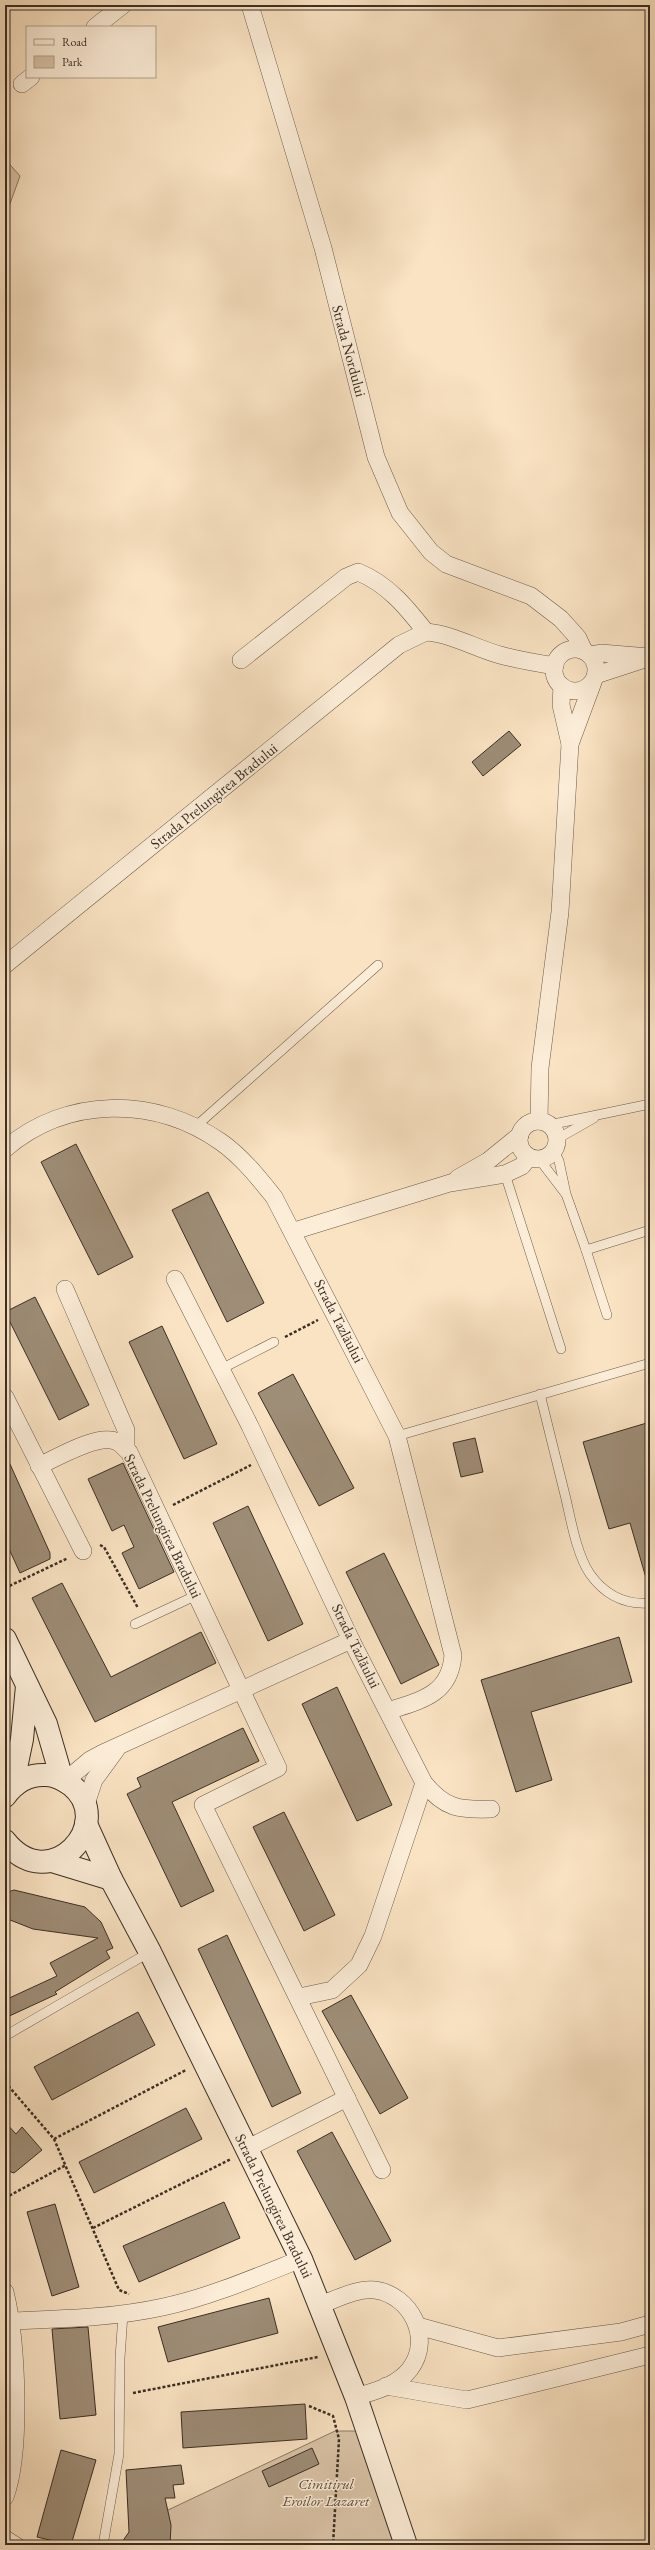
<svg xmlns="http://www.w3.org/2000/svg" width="655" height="2550" font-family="'EB Garamond',serif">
	<rect width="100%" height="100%" fill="#fae3c3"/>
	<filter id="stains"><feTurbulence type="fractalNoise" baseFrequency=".005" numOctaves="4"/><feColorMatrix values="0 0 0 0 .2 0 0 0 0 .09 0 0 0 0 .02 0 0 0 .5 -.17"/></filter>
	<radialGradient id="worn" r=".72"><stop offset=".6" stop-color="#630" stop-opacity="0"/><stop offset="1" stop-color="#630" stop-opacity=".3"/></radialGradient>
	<g fill="#dac4a8" stroke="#8a7a66">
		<path d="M5,159L20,176L7,212H5Z"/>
		<path d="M335,2431H359L400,2545H147L149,2519Z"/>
	</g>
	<g fill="#9e8d77" stroke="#3b2f25">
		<path d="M509,731L521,745L483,776L472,762Z"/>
		<path d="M76,1144L133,1257L98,1275L41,1162Z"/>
		<path d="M208,1192L264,1303L227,1322L172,1210Z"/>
		<path d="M35,1297L89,1405L59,1420L5,1312Z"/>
		<path d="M162,1326L217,1444L184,1459L129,1342Z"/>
		<path d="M293,1374L354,1488L319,1506L258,1393Z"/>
		<path d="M650,1422V1578H646L630,1523L609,1529L583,1442Z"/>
		<path d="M475,1438L483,1472L461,1477L453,1443Z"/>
		<path d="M5,1453L50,1553V1559L20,1573L5,1540Z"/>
		<path d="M123,1463L174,1572L139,1589L122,1553L134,1547L124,1525L112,1531L88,1479Z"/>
		<path d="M248,1506L303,1624L268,1641L213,1523Z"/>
		<path d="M384,1553L439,1665L401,1684L346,1572Z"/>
		<path d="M62,1583L111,1677L201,1632L216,1663L95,1722L32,1598Z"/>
		<path d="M619,1637L632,1682L531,1712L552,1780L516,1792L481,1680Z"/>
		<path d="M337,1687L392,1805L357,1821L302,1704Z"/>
		<path d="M243,1728L259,1761L172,1802L214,1891L181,1907L127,1794L141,1787L137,1778Z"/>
		<path d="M284,1812L335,1915L304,1931L253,1827Z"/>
		<path d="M14,1890L85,1907L101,1922L113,1948L106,1951L110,1958L55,1992L57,1994L5,2018V2000L57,1976L50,1963L98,1938L33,1929L5,1918V1893Z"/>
		<path d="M227,1935L301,2093L272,2107L198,1949Z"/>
		<path d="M351,1995L408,2098L380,2114L322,2011Z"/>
		<path d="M138,2012L155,2045L52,2100L34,2067Z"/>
		<path d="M186,2108L202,2139L94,2193L79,2162Z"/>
		<path d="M5,2122L16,2134L22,2127L42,2150L14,2173L5,2170Z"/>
		<path d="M332,2132L391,2241L355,2260L297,2151Z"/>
		<path d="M224,2202L240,2238L139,2282L123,2246Z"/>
		<path d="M55,2204L79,2287L52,2296L27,2212Z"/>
		<path d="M269,2298L278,2333L168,2362L158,2327Z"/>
		<path d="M88,2327L96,2415L60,2419L52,2329Z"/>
		<path d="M305,2404L307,2439L183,2448L181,2412Z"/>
		<path d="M312,2448L319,2464L269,2487L262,2471Z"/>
		<path d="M61,2450L96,2460L71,2545L37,2537Z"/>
		<path d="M181,2465L184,2484L173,2485L175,2498H165L171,2525L170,2545H120L129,2532L126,2470Z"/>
	</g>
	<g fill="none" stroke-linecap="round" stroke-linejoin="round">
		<g stroke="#6b5c4c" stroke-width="10">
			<g id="lane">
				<path d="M549,1125L650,1104"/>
				<path d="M195,1127L378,965"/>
				<path d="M557,1139L594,1118"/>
				<path d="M554,1151L559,1161L566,1194L586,1250L650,1230"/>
				<path d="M539,1159L565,1193"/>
				<path d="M505,1174L561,1349"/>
				<path d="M586,1250L607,1315"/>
				<path d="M221,1369L274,1342"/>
				<path d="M540,1394C549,1429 557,1464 566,1499C571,1521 577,1555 590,1574C605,1595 625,1605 650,1603"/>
				<path d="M397,1436L650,1363"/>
				<path d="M135,1624L197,1595"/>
				<path d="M5,2036L150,1952"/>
				<path d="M5,2534L22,2545"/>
				<path d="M103,2545L119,2454L120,2358L123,2314"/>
			</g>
		</g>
		<g stroke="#6b5c4c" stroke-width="18">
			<g id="street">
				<path d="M250,5L323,248L376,457L400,513L431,552L446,564L531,596L561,619L578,638L584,651"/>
				<path d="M95,27L123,5"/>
				<path d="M22,84L31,77"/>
				<path d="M426,632C452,634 475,648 500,655C518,660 536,663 555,666"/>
				<circle cx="575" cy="670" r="21"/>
				<path d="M590,655L601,653L649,657"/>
				<path d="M241,660L346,577L358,572C388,584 407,608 426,632"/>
				<path d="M596,675L642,660"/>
				<path d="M562,686L561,705L570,744"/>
				<path d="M5,965L399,645L426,632"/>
				<path d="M539,1121L540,1068L560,912L570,744L593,682"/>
				<circle cx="538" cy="1140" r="19"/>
				<path d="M5,1149C67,1096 155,1096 221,1142C242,1157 258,1177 274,1197L397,1436L453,1655C450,1695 421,1700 388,1711"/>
				<path d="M458,1178L488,1161L520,1135"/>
				<path d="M294,1231L450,1183L505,1174L522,1166L529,1157"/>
				<path d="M175,1279L250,1426L351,1640L424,1783C445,1809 460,1810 491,1809"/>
				<path d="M65,1289L126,1430V1449"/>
				<path d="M5,1397L83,1551"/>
				<path d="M39,1466C56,1458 100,1432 117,1442C122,1444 125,1449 129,1452L278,1768L203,1805L382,2170"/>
				<path d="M65,1781L90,1760L103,1753L351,1640"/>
				<path d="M85,1807L94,1780L116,1750"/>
				<path d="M299,1997L332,1990L359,1965L373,1936L424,1783"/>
				<path d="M246,2149L347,2098"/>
				<path d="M5,2292C17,2341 22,2451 5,2497"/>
				<path d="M320,2305C337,2299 357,2288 375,2290C411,2295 433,2339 410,2369C397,2386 375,2391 356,2397"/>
				<path d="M10,2321C61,2319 113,2318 163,2307C210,2297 256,2277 301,2259"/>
				<path d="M418,2326L498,2348L621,2332L650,2324"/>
				<path d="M386,2386L467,2400L650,2355"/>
			</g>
		</g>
		<g stroke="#3b2f25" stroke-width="24">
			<g id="secondary">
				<path d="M5,1639L46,1724L62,1779"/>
				<path d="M12,1787L22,1739L27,1686"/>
				<path d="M5,1796C15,1782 29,1774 46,1775C56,1775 64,1780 71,1785C118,1823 50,1898 5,1841"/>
				<path d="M86,1824L111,1879L150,1952L301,2259L356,2397L406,2545"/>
				<path d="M52,1861L111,1879"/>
			</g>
		</g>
		<g stroke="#3b2f25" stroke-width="2.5" stroke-dasharray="3 2" stroke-linecap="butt">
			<path d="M285,1337L318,1320"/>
			<path d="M173,1505L251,1465"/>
			<path d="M100,1545L104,1547L138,1608"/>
			<path d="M5,1588L68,1558"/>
			<path d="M5,2082L54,2139L119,2290L129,2294"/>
			<path d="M54,2139L186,2070"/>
			<path d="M5,2198L66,2165"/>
			<path d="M93,2228L231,2159"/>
			<path d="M133,2393L318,2357"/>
			<path d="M309,2406L333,2416L339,2439L333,2545"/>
		</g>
		<use href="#lane" stroke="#fcedd8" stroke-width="9"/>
		<use href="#street" stroke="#fcedd8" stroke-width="17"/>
		<use href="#secondary" stroke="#fcedd8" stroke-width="22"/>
	</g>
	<g text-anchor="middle" stroke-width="3" stroke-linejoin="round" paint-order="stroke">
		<g font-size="15" fill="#3b2f25" stroke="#fcedd8">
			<text transform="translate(349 351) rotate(75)" y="5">Strada Nordului</text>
			<text transform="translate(214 796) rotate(-39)" y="5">Strada Prelungirea Bradului</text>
			<text transform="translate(339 1321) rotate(63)" y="5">Strada Tazlăului</text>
			<text transform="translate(163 1526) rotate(64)" y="5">Strada Prelungirea Bradului</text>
			<text transform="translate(356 1646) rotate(64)" y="5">Strada Tazlăului</text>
			<text transform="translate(274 2206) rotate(64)" y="5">Strada Prelungirea Bradului</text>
		</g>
		<g font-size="15" font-style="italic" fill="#5b4d3f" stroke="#fcedd8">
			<text x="326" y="2489">Cimitirul<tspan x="326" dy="17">Eroilor Lazaret</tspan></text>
		</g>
	</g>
	<rect width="655" height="2550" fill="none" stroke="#fae3c3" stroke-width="20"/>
	<rect x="6" y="6" width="643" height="2538" fill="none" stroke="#3b2f25" stroke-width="2"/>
	<rect x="10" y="10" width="635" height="2530" fill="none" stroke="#3b2f25"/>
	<rect x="26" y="26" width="130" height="52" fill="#fcedd8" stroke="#afa190"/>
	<rect x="34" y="39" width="20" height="6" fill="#fcedd8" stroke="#afa190"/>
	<text x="62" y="46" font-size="12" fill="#3b2f25">Road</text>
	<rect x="34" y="56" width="20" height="12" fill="#dac4a8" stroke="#afa190"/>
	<text x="62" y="66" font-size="12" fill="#3b2f25">Park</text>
	<rect width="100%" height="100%" filter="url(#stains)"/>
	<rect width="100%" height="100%" fill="url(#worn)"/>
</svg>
